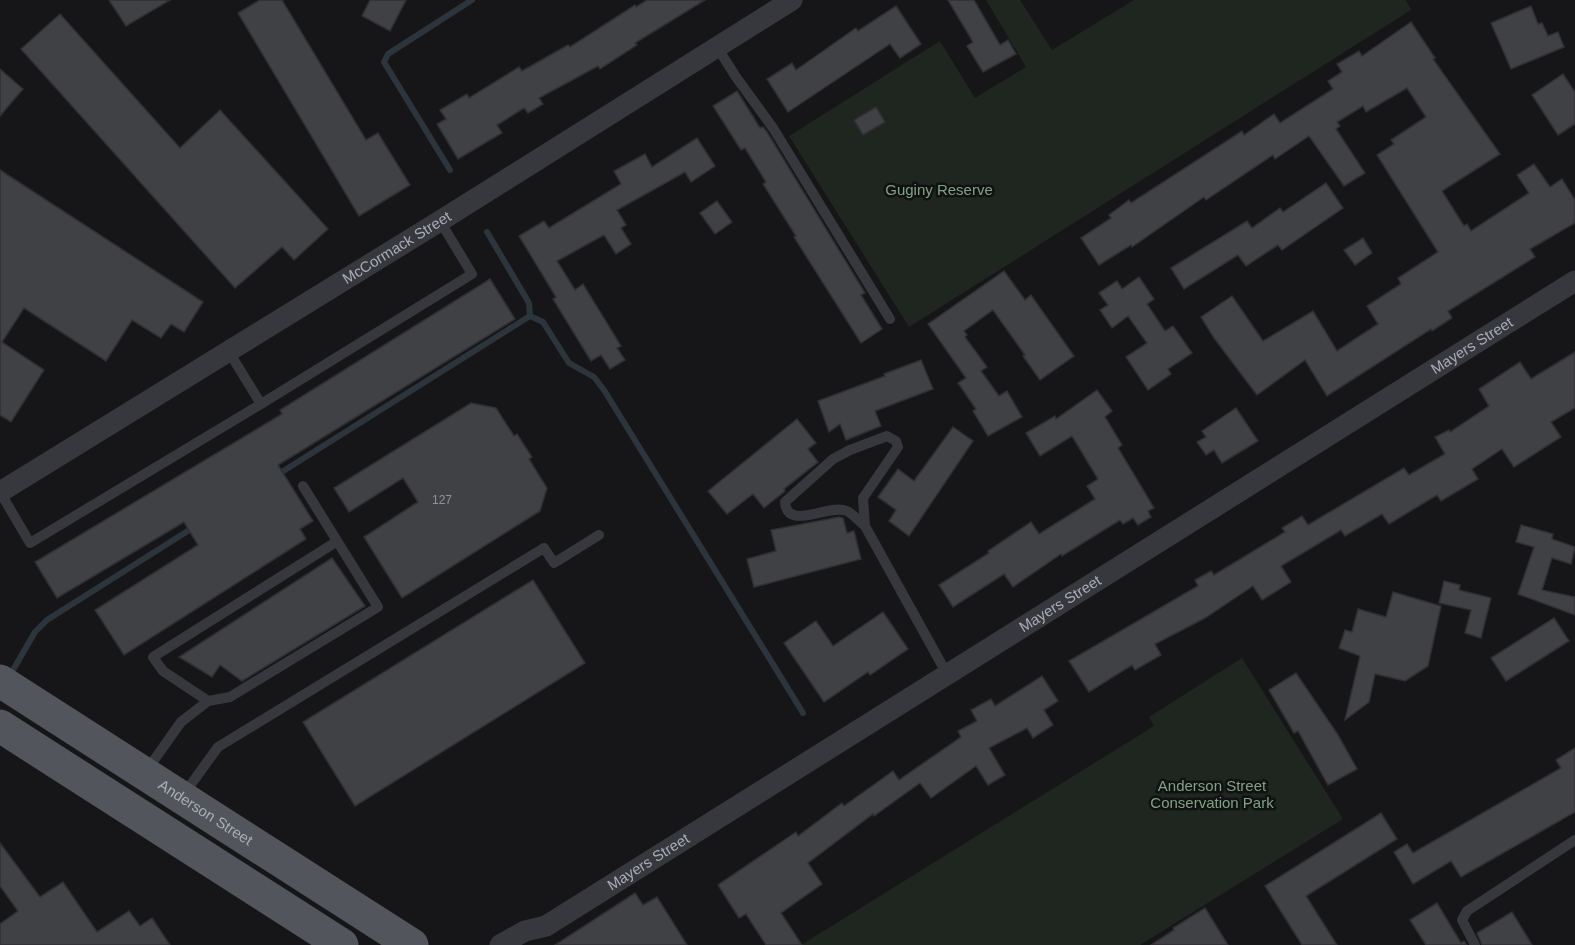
<svg xmlns="http://www.w3.org/2000/svg" width="1575" height="945" font-family="Helvetica,sans-serif">
	<rect width="100%" height="100%" fill="#161618"/>
	<g fill="#1e261f">
		<path d="M986,0H1020L1052,50L1134,0H1406L1411,10L909,327L789,136L940,41L975,98L1026,67Z"/>
		<path d="M1242,658L1343,819L1140,945H801L1154,726L1149,717Z"/>
	</g>
	<g fill="none" stroke-linecap="round" stroke-linejoin="round">
		<g stroke="#2c353c" stroke-width="6">
			<path d="M450,170L384,62L388,54L472,0"/>
			<path d="M487,232L529,303L530,316L543,322L569,363L594,377L604,390L803,713"/>
			<path d="M277,475L530,316"/>
			<path d="M13,670L35,632L47,620L194,527"/>
		</g>
	</g>
	<g fill="#404145" stroke="#303034" stroke-width="1.5">
		<path d="M109,0H170L126,26Z"/>
		<path d="M260,0H282L366,140L378,133L410,185L359,216L238,13Z"/>
		<path d="M370,0H406L390,31L362,16Z"/>
		<path d="M647,0H705L635,43L637,45L600,69L598,66L539,98L543,104L528,113L524,108L497,125L502,133L458,159L437,124L446,119L440,110L467,94L469,98L519,67L522,71L568,45L570,47L635,5L636,7Z"/>
		<path d="M948,0H974L1000,45L1008,40L1016,54L983,72L967,46L973,42Z"/>
		<path d="M896,6L921,44L900,58L890,44L788,112L767,79L792,63L796,70L856,28L858,31Z"/>
		<path d="M1531,6L1538,24L1542,23L1548,36L1558,32L1564,47L1511,69L1491,23Z"/>
		<path d="M60,14L180,148L220,110L328,229L294,260L282,247L235,288L21,49Z"/>
		<path d="M1411,22L1435,58L1433,59L1500,154L1442,191L1464,226L1467,224L1471,231L1529,193L1517,175L1534,164L1550,187L1562,179L1575,200V223L1530,249L1535,257L1448,311L1452,318L1432,331L1431,329L1327,396L1305,360L1257,395L1214,338L1201,317L1232,296L1263,341L1313,311L1337,351L1378,324L1367,306L1401,284L1398,278L1438,252L1377,155L1394,144L1391,140L1426,117L1407,88L1366,112L1363,106L1337,122L1340,126L1336,129L1365,173L1344,186L1309,136L1275,159L1273,155L1206,200L1204,197L1132,247L1131,245L1099,265L1081,238L1111,218L1109,215L1129,200L1131,203L1242,131L1244,135L1274,114L1280,123L1333,89L1328,81L1342,72L1337,64L1359,51L1362,56Z"/>
		<path d="M0,69L23,89L0,116Z"/>
		<path d="M1563,74L1575,92V124L1558,135L1532,95Z"/>
		<path d="M737,91L760,128L763,127L767,132L865,293L861,295L882,329L861,343L794,237L796,236L763,184L766,182L745,148L741,150L713,106Z"/>
		<path d="M876,107L885,122L863,135L854,120Z"/>
		<path d="M697,138L715,166L691,182L685,172L617,210L626,225L621,228L631,244L616,254L604,235L557,261L575,290L583,284L621,346L617,348L625,360L610,369L601,355L591,361L553,299L556,297L519,236L544,221L549,228L621,184L614,171L645,154L652,167Z"/>
		<path d="M0,170L203,302L184,332L171,324L161,338L132,320L106,361L24,308L2,342L44,370L11,422L0,415Z"/>
		<path d="M1326,183L1343,208L1282,250L1278,245L1246,266L1238,255L1184,289L1171,268L1247,221L1252,228L1280,208L1283,212Z"/>
		<path d="M717,201L732,222L715,234L700,213Z"/>
		<path d="M1363,238L1372,253L1355,265L1344,250Z"/>
		<path d="M1004,271L1025,300L1031,295L1074,356L1040,380L1023,356L1025,355L993,310L964,331L967,335L965,337L987,367L981,371L999,396L1007,391L1022,417L988,436L973,411L976,409L958,383L966,378L928,324Z"/>
		<path d="M1139,277L1154,299L1147,304L1165,331L1173,326L1192,353L1168,369L1171,374L1148,390L1126,357L1147,343L1128,316L1112,328L1100,310L1108,305L1099,293L1117,281L1122,289Z"/>
		<path d="M490,279L515,319L278,465L313,521L300,529L306,539L124,655L95,610L198,545L184,522L57,598L35,562L282,414L280,410Z"/>
		<path d="M1575,352V408L1551,422L1561,437L1514,467L1502,449L1472,469L1478,479L1441,501L1437,495L1389,524L1382,514L1345,536L1341,530L1281,566L1291,582L1262,600L1253,586L1205,618L1155,644L1161,655L1135,670L1132,665L1089,692L1069,661L1198,586L1195,580L1211,571L1214,575L1285,532L1282,528L1302,516L1308,525L1404,468L1409,475L1445,454L1435,437L1449,430L1450,432L1489,406L1479,389L1520,362L1531,379Z"/>
		<path d="M921,360L933,389L875,411L881,426L846,440L840,424L829,432L818,401L885,376L884,374Z"/>
		<path d="M1097,390L1112,411L1105,417L1122,445L1118,448L1154,508L1148,511L1151,517L1138,525L1133,518L1123,524L1120,520L1062,556L1061,554L1013,587L1004,574L953,607L939,585L989,553L988,551L1031,522L1039,534L1095,499L1087,486L1098,479L1072,436L1040,456L1026,433L1055,416L1056,419Z"/>
		<path d="M471,403L496,408L514,436L517,434L532,457L529,459L547,488L540,511L402,598L364,537L418,502L403,478L349,512L334,488Z"/>
		<path d="M1236,408L1258,441L1222,463L1214,450L1206,455L1197,442L1206,437L1202,431Z"/>
		<path d="M797,419L816,443L808,449L818,462L784,489L785,491L764,508L753,494L727,514L708,491Z"/>
		<path d="M953,427L973,441L909,536L889,521L896,510L878,497L898,469L914,481Z"/>
		<path d="M839,517L843,518L847,533L854,531L861,559L754,587L747,559L776,551L771,530Z"/>
		<path d="M1521,525L1553,534L1552,539L1575,547L1571,564L1552,558L1542,590L1575,597V615L1518,594L1534,547L1516,542Z"/>
		<path d="M332,558L365,606L242,681L220,665L212,677L179,657Z"/>
		<path d="M533,580L585,663L355,806L303,722Z"/>
		<path d="M1444,581L1460,585L1459,590L1491,598L1481,638L1465,633L1471,610L1439,603Z"/>
		<path d="M1393,592L1441,606L1428,666L1405,681L1375,674L1369,702L1345,720L1360,656L1339,648L1345,630L1352,632L1358,609L1386,617Z"/>
		<path d="M883,612L908,649L870,675L868,672L824,702L784,643L816,621L833,646Z"/>
		<path d="M1554,618L1569,641L1506,681L1491,658Z"/>
		<path d="M1296,673L1338,735L1357,769L1328,785L1298,731L1294,733L1269,690Z"/>
		<path d="M1042,676L1058,701L1044,710L1053,725L1033,738L1027,728L989,748L1005,775L988,785L976,766L931,798L920,783L874,816L873,814L808,863L822,884L781,913L802,945H766L746,914L739,918L718,885L796,832L798,836L842,803L844,806L893,771L899,780L961,737L958,731L977,721L971,710L991,699L995,706Z"/>
		<path d="M1575,748V812L1461,877L1451,861L1413,884L1394,852L1407,844L1413,853L1561,768L1556,760Z"/>
		<path d="M1381,813L1397,839L1306,896L1337,945H1302L1265,886Z"/>
		<path d="M0,843L40,897L63,882L97,932L129,911L140,926L152,918L170,945H0V924L18,911L0,886Z"/>
		<path d="M635,893L643,905L657,897L687,945H555Z"/>
		<path d="M1437,903L1461,943L1464,941L1467,945H1426L1410,920Z"/>
		<path d="M1205,908L1228,945H1151L1174,930L1173,928Z"/>
		<path d="M1512,912L1532,945H1482L1477,933Z"/>
	</g>
	<g fill="none" stroke-linecap="round" stroke-linejoin="round">
		<g stroke="#37383d" stroke-width="10">
			<path d="M717,47L736,77L773,128L890,319"/>
			<path d="M229,352L261,404L472,274L440,221"/>
			<path d="M0,492L30,543L261,404"/>
			<path d="M865,526L863,498L898,447L896,441L887,436L850,450L833,459L785,502C787,532 829,503 847,511C853,514 860,522 865,526L947,674"/>
			<path d="M208,701L230,697L378,607L303,486"/>
			<path d="M147,770L181,722L208,701L163,671L153,657L336,542"/>
			<path d="M184,794L218,747L544,548L554,563L599,535"/>
			<path d="M1475,945L1462,920L1467,911L1575,840"/>
		</g>
		<g stroke="#37383d" stroke-width="21">
			<path id="s1" d="M0,492L440,221L792,0"/>
			<path id="s2" d="M500,945L525,931L546,926L1575,281"/>
		</g>
		<g stroke="#53555c" stroke-width="33">
			<path id="s3" d="M0,681L412,945"/>
			<path d="M0,726L342,945"/>
		</g>
	</g>
	<g text-anchor="middle" stroke-width="5" stroke-linejoin="round" paint-order="stroke">
		<g font-size="12" fill="#8e929b">
			<text x="442" y="504">127</text>
		</g>
		<g font-size="15" fill="#7fa381" stroke="#111113">
			<text x="939" y="195">Guginy Reserve</text>
			<text x="1212" y="791">Anderson Street<tspan x="1212" dy="17">Conservation Park</tspan></text>
		</g>
		<g font-size="15" fill="#a8adb8" stroke="#111113">
			<text dy="5" stroke="none"><textPath href="#s1" startOffset="466">McCormack Street</textPath></text>
			<text dy="5" stroke="none"><textPath href="#s2" startOffset="1143">Mayers Street</textPath></text>
			<text dy="5" stroke="none"><textPath href="#s2" startOffset="657">Mayers Street</textPath></text>
			<text dy="5" stroke="none"><textPath href="#s3" startOffset="244">Anderson Street</textPath></text>
			<text dy="5" stroke="none"><textPath href="#s2" startOffset="171">Mayers Street</textPath></text>
		</g>
	</g>
</svg>
